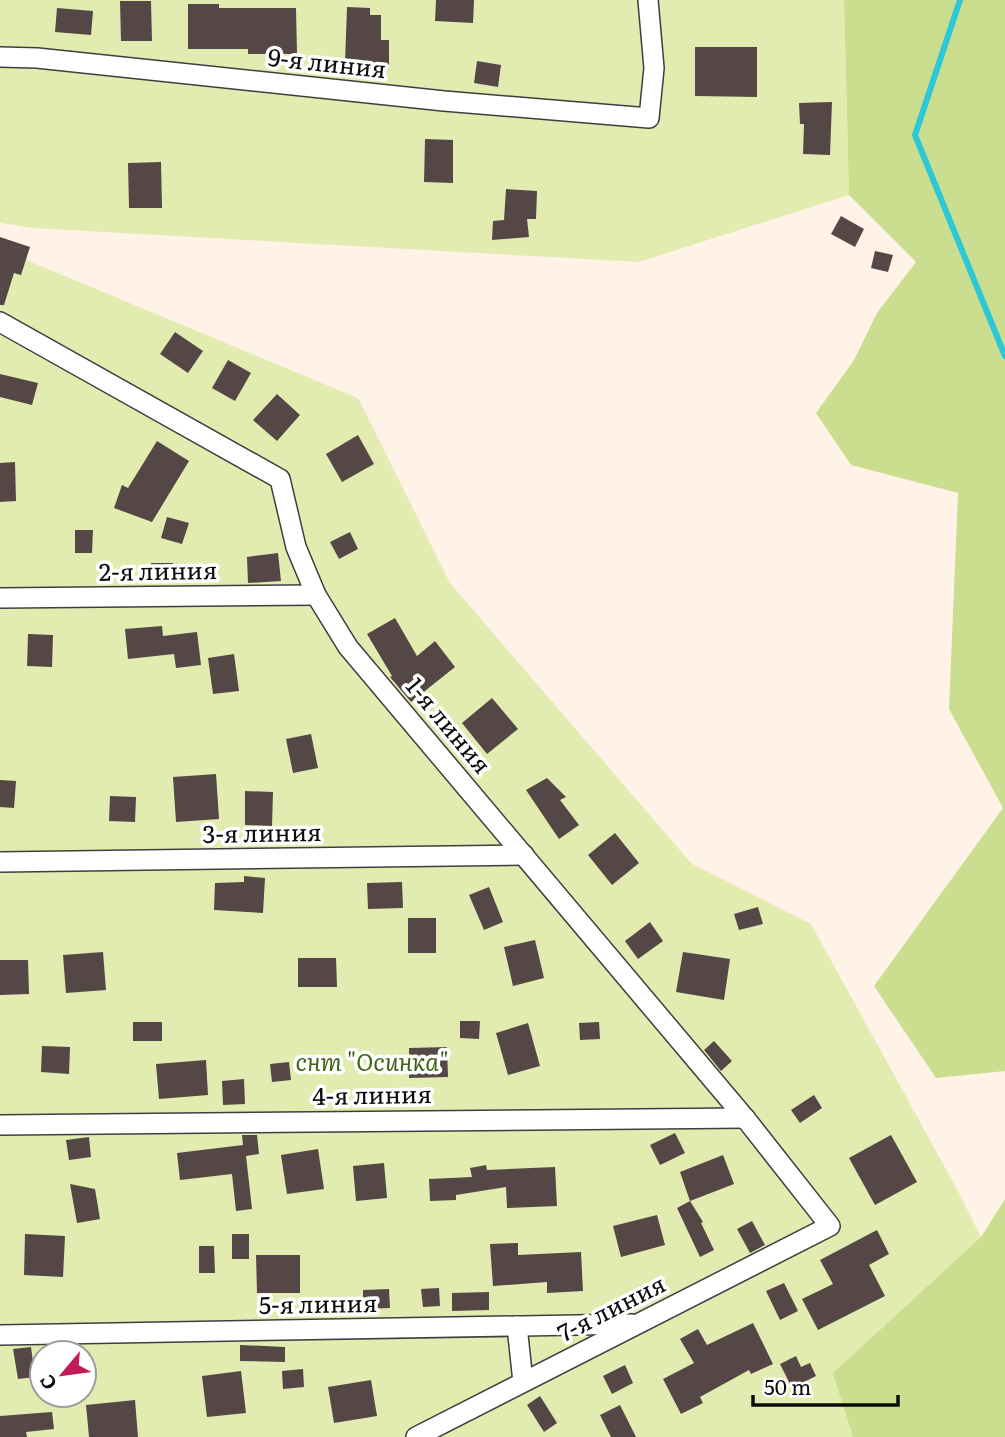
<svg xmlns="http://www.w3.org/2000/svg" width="1005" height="1437" font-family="Literata,serif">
	<rect width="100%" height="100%" fill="#fff3e8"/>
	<g fill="#e2ebb0" fill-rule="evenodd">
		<path d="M0,0H844L849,195L639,262L33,228L0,223Z"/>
		<path d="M0,249L358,398L450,583L691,863L811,924L958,1191L981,1237L834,1372L853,1437H0ZM42,1353H84V1395H42Z"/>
	</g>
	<g fill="#cbdd8f">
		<path d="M844,0H1005V1071L936,1078L874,986L1003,808L949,709L958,493L851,465L816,413L854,360L877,313L916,262L849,195Z"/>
		<path d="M1005,1199V1437H853L833,1373L981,1237Z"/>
	</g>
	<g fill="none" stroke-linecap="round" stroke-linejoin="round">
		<path stroke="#2cc8d5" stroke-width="6" d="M960,0L915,135L1005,356"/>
	</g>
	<g fill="#544746">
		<path d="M436,0H474L473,23L435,21Z"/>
		<path d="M120,1H151L152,41H121Z"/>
		<path d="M188,4H219V8H296L297,54H248V49H188Z"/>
		<path d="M347,7L370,8V15H381V40H389V65L345,63Z"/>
		<path d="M57,8L93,11L91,35L55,32Z"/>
		<path d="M695,47H757V97L695,96Z"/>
		<path d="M477,61L501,65L498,87L474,83Z"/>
		<path d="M832,102L830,155L803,154L804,124H800L799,103Z"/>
		<path d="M425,139L453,140V183L424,182Z"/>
		<path d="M161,162L162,208H129L128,163Z"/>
		<path d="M506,189L537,191L536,219H527L529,237L492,240L493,221L504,220Z"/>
		<path d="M841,216L864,229L855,247L831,234Z"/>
		<path d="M0,237L30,247L21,275L14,273L4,305H0Z"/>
		<path d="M875,251L893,255L888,272L871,268Z"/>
		<path d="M175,332L203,351L188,373L160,354Z"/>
		<path d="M228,360L251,373L235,401L212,388Z"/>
		<path d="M0,374L38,383L32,405L0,397Z"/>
		<path d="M277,394L300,415L277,441L253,420Z"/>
		<path d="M358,435L374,464L342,482L326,454Z"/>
		<path d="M157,441L189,461L152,522L114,508L122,485L128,488Z"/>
		<path d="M15,462L16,501L0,502V463Z"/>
		<path d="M167,517L189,523L182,544L161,538Z"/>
		<path d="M75,530H93L92,553H75Z"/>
		<path d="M350,532L358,549L339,559L330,542Z"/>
		<path d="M278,553L281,581L248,583L247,557Z"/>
		<rect x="151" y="563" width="22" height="17"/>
		<path d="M395,618L417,656L435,641L455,667L411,702L390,677L392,676L367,634Z"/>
		<path d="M162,626L163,636L197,632L201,665L176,668L174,654L128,659L125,629Z"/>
		<path d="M28,634L53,635L52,667L27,666Z"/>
		<path d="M234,654L239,691L213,694L208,658Z"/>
		<path d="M492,698L518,729L487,754L462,723Z"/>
		<path d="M311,734L318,768L293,773L286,739Z"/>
		<path d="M216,774L219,819L176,822L173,777Z"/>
		<path d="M547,778L566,797L560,800L579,825L559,839L526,790Z"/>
		<path d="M0,780L16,781L14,808L0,807Z"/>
		<path d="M245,791L273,792L272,826L245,825Z"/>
		<path d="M110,796L136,797L135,822L109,821Z"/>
		<path d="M615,833L639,863L612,885L588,855Z"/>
		<path d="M244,876L265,878L263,913L214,910L215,883L244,882Z"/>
		<path d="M402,882L403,908L368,909L367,883Z"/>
		<path d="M489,887L503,922L484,930L469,895Z"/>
		<path d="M758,907L763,924L739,930L734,914Z"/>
		<rect x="408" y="918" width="28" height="35"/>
		<path d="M650,922L663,941L638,959L625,941Z"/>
		<path d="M535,940L544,978L513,986L504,947Z"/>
		<path d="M103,952L106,990L66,993L63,955Z"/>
		<path d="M683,952L730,959L724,1000L676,992Z"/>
		<path d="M298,958H336L337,987H298Z"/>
		<path d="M0,960H28L29,994L0,995Z"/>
		<path d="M460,1021H480L479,1039L460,1038Z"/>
		<rect x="133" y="1022" width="29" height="19"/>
		<path d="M599,1022L600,1039L580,1040L579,1023Z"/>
		<path d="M528,1023L540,1066L508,1075L496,1033Z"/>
		<path d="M714,1041L732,1061L721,1071L704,1050Z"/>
		<path d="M42,1046L70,1047L69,1074L41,1072Z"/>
		<path d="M447,1047L448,1077L409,1078V1048Z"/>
		<path d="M206,1060L208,1095L159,1099L156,1064Z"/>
		<path d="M289,1062L291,1080L272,1082L270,1064Z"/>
		<path d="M244,1079L245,1104L223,1105L222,1081Z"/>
		<path d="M814,1095L822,1108L800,1123L791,1110Z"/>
		<path d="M675,1133L685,1153L660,1165L650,1145Z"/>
		<path d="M242,1135H257L259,1154L246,1156L252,1209L236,1211L232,1174L180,1180L177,1153L243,1145Z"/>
		<path d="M891,1135L917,1182L875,1205L849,1158Z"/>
		<path d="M89,1137L91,1157L69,1160L66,1140Z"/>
		<path d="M318,1149L324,1189L287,1194L281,1155Z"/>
		<path d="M723,1155L734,1184L690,1201L680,1172Z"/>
		<path d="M384,1163L387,1198L356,1201L353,1166Z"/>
		<path d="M486,1165L487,1170L555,1167L557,1206L507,1208L506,1187L456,1195V1200L430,1201L429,1179L472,1177L470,1168Z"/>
		<path d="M70,1184L95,1189L100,1219L77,1223Z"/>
		<path d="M690,1201L703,1222L701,1223L714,1250L700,1257L677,1208Z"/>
		<path d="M657,1215L665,1245L621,1257L613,1226Z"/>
		<path d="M752,1221L765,1245L750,1253L737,1229Z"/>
		<path d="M877,1230L889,1254L869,1265L885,1296L818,1330L802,1299L833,1284L820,1260Z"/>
		<path d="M25,1234L65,1236L63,1277L24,1275Z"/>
		<rect x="232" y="1234" width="17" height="25"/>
		<path d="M518,1243V1255L581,1252L583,1291L547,1293V1282L493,1286L490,1244Z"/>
		<path d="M199,1246H214L215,1273H199Z"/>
		<path d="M256,1255H300V1293H257Z"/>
		<path d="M784,1283L798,1311L780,1320L766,1291Z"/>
		<path d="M439,1288L440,1306L423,1307L421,1289Z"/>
		<path d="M389,1289L390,1308L363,1309V1290Z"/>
		<path d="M489,1292V1310L452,1311V1293Z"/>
		<path d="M753,1323L773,1364L751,1374L749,1370L700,1397L703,1403L681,1414L663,1379L694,1363L680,1339L698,1329L707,1345Z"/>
		<path d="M240,1345L285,1347V1362L240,1361Z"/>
		<path d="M31,1347L35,1377L18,1379L13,1349Z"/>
		<path d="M796,1356L801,1367L810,1363L816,1376L792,1388L780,1364Z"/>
		<path d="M625,1365L633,1383L612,1394L603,1376Z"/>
		<path d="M303,1369L304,1387L283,1389L282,1371Z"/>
		<path d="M241,1371L246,1413L207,1417L202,1376Z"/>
		<path d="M371,1380L377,1416L334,1423L328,1387Z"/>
		<path d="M540,1396L557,1423L544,1432L527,1405Z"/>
		<path d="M135,1400L138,1437H89L86,1405Z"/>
		<path d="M620,1405L636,1437H611L600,1415Z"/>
		<path d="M52,1412L54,1429L26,1432L27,1437H0V1416Z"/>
	</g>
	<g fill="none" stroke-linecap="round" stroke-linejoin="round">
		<g stroke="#3e3e3e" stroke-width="22">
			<g id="street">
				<path d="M0,57L37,58L444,101L649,118L654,68L648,0"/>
				<path d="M0,322L280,479L296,547L316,595L348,647L745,1118L830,1226L416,1437"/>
				<path d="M0,598L316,595"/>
				<path d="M0,862L524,855"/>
				<path d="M0,1125L745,1118"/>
				<path d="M517,1326L523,1382"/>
				<path d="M0,1335L632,1324"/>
			</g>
		</g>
		<use href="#street" stroke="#fff" stroke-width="19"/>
	</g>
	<g text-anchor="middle" stroke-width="7" stroke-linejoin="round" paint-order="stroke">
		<g font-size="24" fill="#0b0b0b" stroke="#fff">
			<text transform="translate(327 64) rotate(6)" y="8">9-я линия</text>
			<text transform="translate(158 572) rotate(-1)" y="8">2-я линия</text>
			<text transform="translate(448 726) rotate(50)" y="8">1-я линия</text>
			<text transform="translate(262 834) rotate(-1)" y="8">3-я линия</text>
			<text transform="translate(372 1096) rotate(-1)" y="8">4-я линия</text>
			<text transform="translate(318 1305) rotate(-1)" y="8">5-я линия</text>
			<text transform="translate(612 1309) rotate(-27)" y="8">7-я линия</text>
		</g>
		<g font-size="24" font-style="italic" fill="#416518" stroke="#fff">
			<text x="372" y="1071">снт "Осинка"</text>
		</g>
	</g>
	<g transform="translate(63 1374) rotate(241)"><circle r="33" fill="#ffffff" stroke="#9d9d9d" stroke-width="2"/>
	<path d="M0-5L12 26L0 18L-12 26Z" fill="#c21b59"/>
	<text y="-10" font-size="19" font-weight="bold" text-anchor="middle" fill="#0b0b0b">С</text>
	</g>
	<path d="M753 1395v10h145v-10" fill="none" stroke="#0b0b0b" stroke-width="3.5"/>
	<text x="764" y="1395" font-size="21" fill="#0b0b0b" stroke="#ffffff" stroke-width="5" paint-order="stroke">50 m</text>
</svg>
